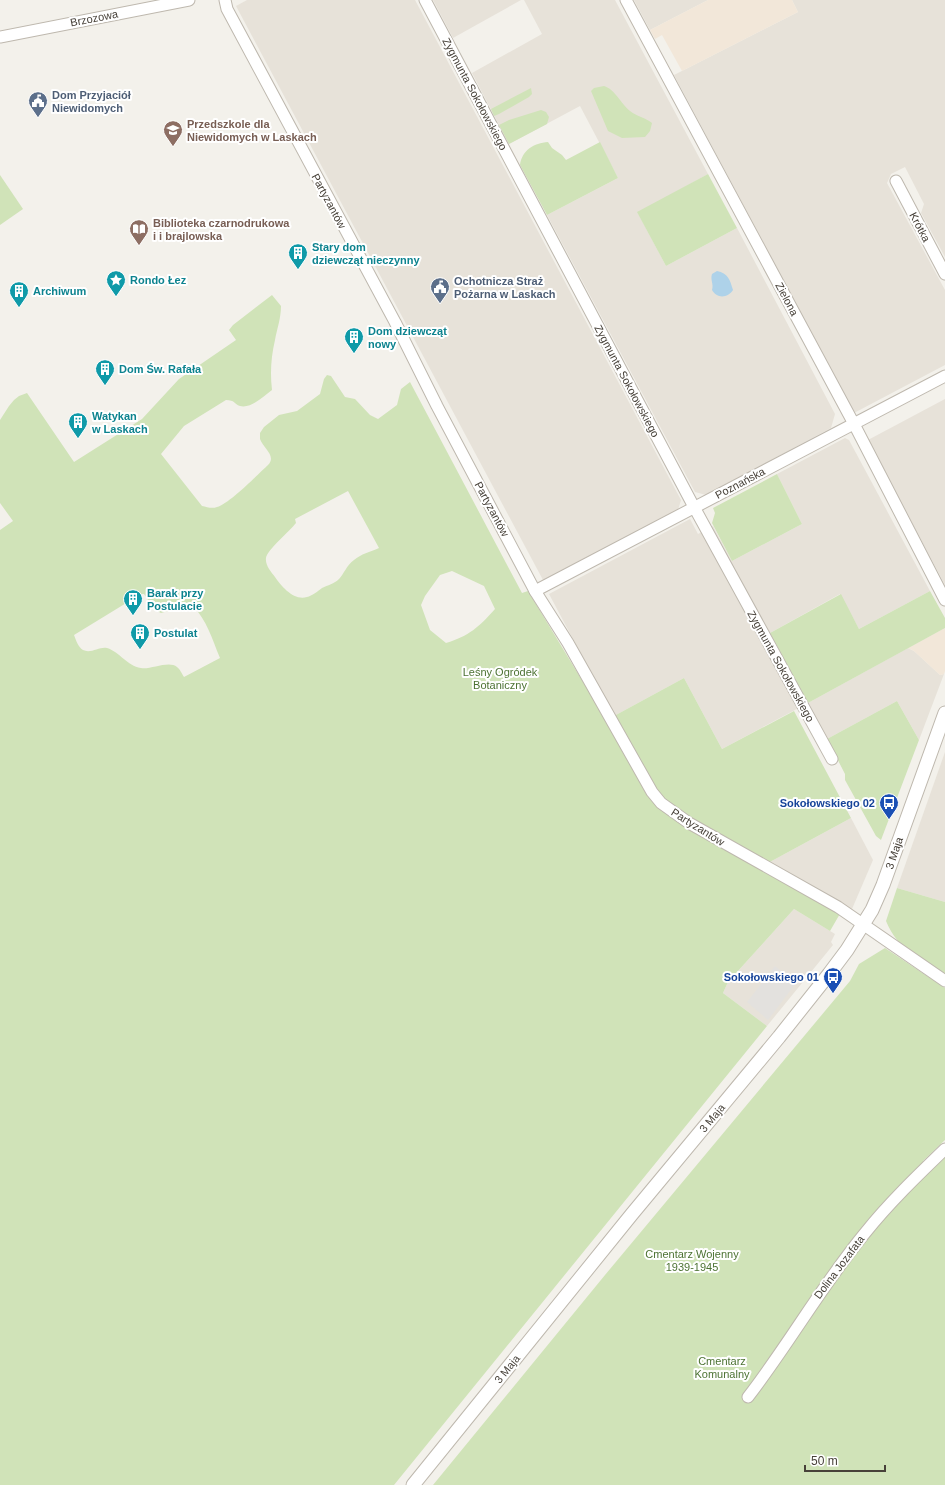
<svg xmlns="http://www.w3.org/2000/svg" width="945" height="1485" font-family="Arial,sans-serif">
	<rect width="100%" height="100%" fill="#f3f1eb"/>
	<g fill="#e7e2d9">
		<path d="M247,0H415L681,500L678,510L543,580L236,6Z"/>
		<path d="M433,0H521L453,38Z"/>
		<path d="M524,0H615L708,174L638,213L666,266L737,228L835,414L831,428L706,495L695,492L547,215L618,178L580,106L509,144L472,73L542,34Z"/>
		<path d="M634,0H708L650,30Z"/>
		<path d="M792,0H945V257L921,213L924,204L905,167L891,174L887,183L945,290V365L854,413L674,75L798,12Z"/>
		<path d="M945,399V585L868,440Z"/>
		<path d="M845,438L849,440L930,591L859,629L840,594L770,633L808,703L908,648L914,651L940,675L944,674L919,740L897,701L827,739L808,703L722,749L684,678L614,716L549,594L690,519L698,534L713,526L732,561L802,524L777,474Z"/>
		<path d="M945,752V902L897,888Z"/>
		<path d="M851,818L873,860L852,909L844,906L768,863Z"/>
		<path d="M794,909L835,934L831,942L833,945L767,1026L723,993L728,982Z"/>
	</g>
	<g fill="#f2e7d9">
		<path d="M708,0H792L798,12L682,71L662,35L655,39L650,30Z"/>
		<path d="M945,628V671L944,674L940,675L914,651L908,648Z"/>
	</g>
	<g fill="#d0e3b8" fill-rule="evenodd">
		<path d="M604,86C615,89 621,104 630,111C636,116 646,118 652,123L650,131L645,137L622,138L608,131L591,91L594,88Z"/>
		<path d="M531,88L532,94L529,97L499,114L494,116L491,109Z"/>
		<path d="M541,110L546,112L549,117L547,124L509,144L499,125L509,120Z"/>
		<path d="M548,142L552,148L562,155L566,160L600,142L618,178L547,215L520,165C522,150 534,143 548,142Z"/>
		<path d="M708,174L737,228L666,266L637,212Z"/>
		<path d="M0,175L23,209L0,225Z"/>
		<path d="M272,295L281,306C281,318 277,329 275,340C271,357 270,373 272,390C264,396 251,409 240,406C234,404 235,400 226,400L184,426L161,454L202,506C207,507 212,509 217,507C230,503 257,475 268,465C277,456 263,448 260,439C260,438 260,434 260,433L264,427L279,415L297,411L320,394L324,379L327,375L331,376L345,397L355,399L370,415L378,419L397,405L401,389L410,382L522,593L528,591L626,753L650,796L841,912L830,931L794,909L728,982L723,993L767,1026L394,1485H0V530L13,521L0,503V420L9,406L14,400L19,396L27,393L74,462L142,419L179,379L236,340L229,330L233,325ZM348,491L379,548C370,552 361,554 354,560C346,566 344,574 339,579C334,584 328,585 322,588C318,591 312,596 307,597C294,601 282,587 275,577C271,572 265,565 266,558C267,550 290,531 296,523L295,519ZM452,571L484,586L495,609C479,627 469,636 446,643L430,630L421,605L425,596L440,575ZM141,594H144L155,610L161,613L168,611L177,607L192,605C207,620 212,639 220,658L184,677C182,674 180,669 177,667C169,660 150,670 141,668C127,666 120,652 107,648C100,646 91,654 83,650C78,647 76,640 74,635Z"/>
		<path d="M777,474L802,524L732,561L712,523L715,513L713,508Z"/>
		<path d="M930,591L945,618V628L808,703L770,633L841,594L859,629Z"/>
		<path d="M684,678L722,749L794,711L851,818L768,863L695,823L672,806L654,790L614,716Z"/>
		<path d="M897,701L919,740L881,840L876,836L845,780V774L827,739Z"/>
		<path d="M897,888L945,902V975C920,960 898,950 886,921Z"/>
		<path d="M885,948L945,988V1140L923,1161L928,1173L945,1157V1485H433L605,1275L850,981L859,964Z"/>
	</g>
	<path fill="#e3e1de" d="M775,966L796,983L768,1020L747,1002Z"/>
	<path fill="#aed2e9" d="M717,271C728,273 730,280 733,290C728,298 717,299 712,290C714,284 710,280 712,274Z"/>
	<g fill="none" stroke-linecap="round" stroke-linejoin="round">
		<g stroke="#beb8ae" stroke-width="13">
			<g id="minor">
				<path d="M225,0L227,9L395,322L437,406L535,591L568,643L652,792L661,803L689,823L838,907L945,981"/>
				<path d="M425,0L694,507L832,759"/>
				<path d="M626,0L854,424L945,600"/>
				<path d="M0,37L189,0"/>
				<path d="M896,181L945,274"/>
				<path d="M535,591L945,376"/>
				<path d="M748,1397C789,1344 822,1285 865,1233C889,1203 917,1176 945,1149"/>
			</g>
		</g>
		<g stroke="#beb8ae" stroke-width="15">
			<path id="tertiary" d="M413,1485L632,1214L779,1037L829,974L847,950L872,910L883,885L945,713"/>
		</g>
		<use href="#minor" stroke="#fff" stroke-width="11"/>
		<use href="#tertiary" stroke="#fff" stroke-width="13"/>
	</g>
	<defs>
		<g id="civic-pin" transform="scale(1)"><path d="M0 17L-7.5 6A9.5 9.5 0 1 1 7.5 6Z" fill="#5c6f8a" stroke="#fff"/><path d="M-.6-6.5H3V-4.5H.6V-3L4-1V1h2V6H-6V1h2V-1L-.6-3ZM-1.2 2.5V6h2.4V2.5Z" fill="#fff"/></g>
		<g id="school-pin" transform="scale(1)"><path d="M0 17L-7.5 6A9.5 9.5 0 1 1 7.5 6Z" fill="#8d6e63" stroke="#fff"/><path d="M0-5L7-2L0 1L-7-2ZM-4 1L0 2.5L4 1V4Q0 6-4 4Z" fill="#fff"/></g>
		<g id="library-pin" transform="scale(1)"><path d="M0 17L-7.5 6A9.5 9.5 0 1 1 7.5 6Z" fill="#8d6e63" stroke="#fff"/><path d="M-6-4Q-3-5.5-.7-3.5V5Q-3 3-6 4ZM6-4Q3-5.5 .7-3.5V5Q3 3 6 4Z" fill="#fff"/></g>
		<g id="building-pin" transform="scale(1)"><path d="M0 17L-7.5 6A9.5 9.5 0 1 1 7.5 6Z" fill="#0f9aa8" stroke="#fff"/><path d="M-4-6H4V6H1V3H-1V6H-4ZM-2.5-4.3h1.7v1.8h-1.7ZM.8-4.3h1.7v1.8H.8ZM-2.5-1h1.7V.8h-1.7ZM.8-1h1.7V.8H.8Z" fill="#fff"/></g>
		<g id="sight-pin" transform="scale(1)"><path d="M0 17L-7.5 6A9.5 9.5 0 1 1 7.5 6Z" fill="#0f9aa8" stroke="#fff"/><path d="M0-6L1.8-2.2L6-1.7L2.9 1.2L3.7 5.4L0 3.3L-3.7 5.4L-2.9 1.2L-6-1.7L-1.8-2.2Z" fill="#fff"/></g>
		<g id="bus-pin" transform="scale(1)"><path d="M0 17L-7.5 6A9.5 9.5 0 1 1 7.5 6Z" fill="#1a4fb4" stroke="#fff"/><path d="M-5-6H5V4H4V6H2V4H-2V6H-4V4H-5ZM-3.5-4V0h7V-4ZM-3.5 1.2v1.5H-2V1.2ZM2 1.2v1.5H3.5V1.2Z" fill="#fff"/></g>
	</defs>
	<g fill-rule="evenodd">
		<use href="#civic-pin" x="38" y="101"/>
		<use href="#school-pin" x="173" y="130"/>
		<use href="#library-pin" x="139" y="229"/>
		<use href="#building-pin" x="298" y="253"/>
		<use href="#sight-pin" x="116" y="280"/>
		<use href="#civic-pin" x="440" y="287"/>
		<use href="#building-pin" x="19" y="291"/>
		<use href="#building-pin" x="354" y="337"/>
		<use href="#building-pin" x="105" y="369"/>
		<use href="#building-pin" x="78" y="422"/>
		<use href="#building-pin" x="133" y="599"/>
		<use href="#building-pin" x="140" y="633"/>
		<use href="#bus-pin" x="889" y="803"/>
		<use href="#bus-pin" x="833" y="977"/>
	</g>
	<g text-anchor="middle" stroke-width="4" stroke-linejoin="round" paint-order="stroke">
		<g font-size="11" fill="#474139" stroke="#fff">
			<text transform="translate(94 18) rotate(-11)" y="4">Brzozowa</text>
			<text transform="translate(475 94) rotate(62)" y="4">Zygmunta Sokołowskiego</text>
			<text transform="translate(329 201) rotate(62)" y="4">Partyzantów</text>
			<text transform="translate(920 227) rotate(62)" y="4">Krótka</text>
			<text transform="translate(787 299) rotate(62)" y="4">Zielona</text>
			<text transform="translate(627 381) rotate(62)" y="4">Zygmunta Sokołowskiego</text>
			<text transform="translate(740 483) rotate(-28)" y="4">Poznańska</text>
			<text transform="translate(492 509) rotate(62)" y="4">Partyzantów</text>
			<text transform="translate(781 666) rotate(61)" y="4">Zygmunta Sokołowskiego</text>
			<text transform="translate(698 827) rotate(32)" y="4">Partyzantów</text>
			<text transform="translate(894 853) rotate(-71)" y="4">3 Maja</text>
			<text transform="translate(712 1118) rotate(-50)" y="4">3 Maja</text>
			<text transform="translate(839 1267) rotate(-53)" y="4">Dolina Jozafata</text>
			<text transform="translate(507 1369) rotate(-51)" y="4">3 Maja</text>
		</g>
		<g font-size="11" font-weight="bold" fill="#4e5e75" stroke="#fff" text-anchor="start">
			<text x="52" y="99">Dom Przyjaciół<tspan x="52" dy="13">Niewidomych</tspan></text>
			<text x="454" y="285">Ochotnicza Straż<tspan x="454" dy="13">Pożarna w Laskach</tspan></text>
		</g>
		<g font-size="11" font-weight="bold" fill="#785e54" stroke="#fff" text-anchor="start">
			<text x="187" y="128">Przedszkole dla<tspan x="187" dy="13">Niewidomych w Laskach</tspan></text>
			<text x="153" y="227">Biblioteka czarnodrukowa<tspan x="153" dy="13">i i brajlowska</tspan></text>
		</g>
		<g font-size="11" font-weight="bold" fill="#0d838f" stroke="#fff" text-anchor="start">
			<text x="312" y="251">Stary dom<tspan x="312" dy="13">dziewcząt nieczynny</tspan></text>
			<text x="130" y="284">Rondo Łez</text>
			<text x="33" y="295">Archiwum</text>
			<text x="368" y="335">Dom dziewcząt<tspan x="368" dy="13">nowy</tspan></text>
			<text x="119" y="373">Dom Św. Rafała</text>
			<text x="92" y="420">Watykan<tspan x="92" dy="13">w Laskach</tspan></text>
			<text x="147" y="597">Barak przy<tspan x="147" dy="13">Postulacie</tspan></text>
			<text x="154" y="637">Postulat</text>
		</g>
		<g font-size="11" fill="#4c7233" stroke="#fff">
			<text x="500" y="676">Leśny Ogródek<tspan x="500" dy="13">Botaniczny</tspan></text>
			<text x="692" y="1258">Cmentarz Wojenny<tspan x="692" dy="13">1939-1945</tspan></text>
			<text x="722" y="1365">Cmentarz<tspan x="722" dy="13">Komunalny</tspan></text>
		</g>
		<g font-size="11" font-weight="bold" fill="#164399" stroke="#fff" text-anchor="end">
			<text x="875" y="807">Sokołowskiego 02</text>
			<text x="819" y="981">Sokołowskiego 01</text>
		</g>
	</g>
	<path d="M805 1465v6h80v-6" fill="none" stroke="#474139" stroke-width="2"/>
	<text x="811" y="1465" font-size="12" fill="#474139" stroke="#ffffff" stroke-width="3" paint-order="stroke">50 m</text>
</svg>
